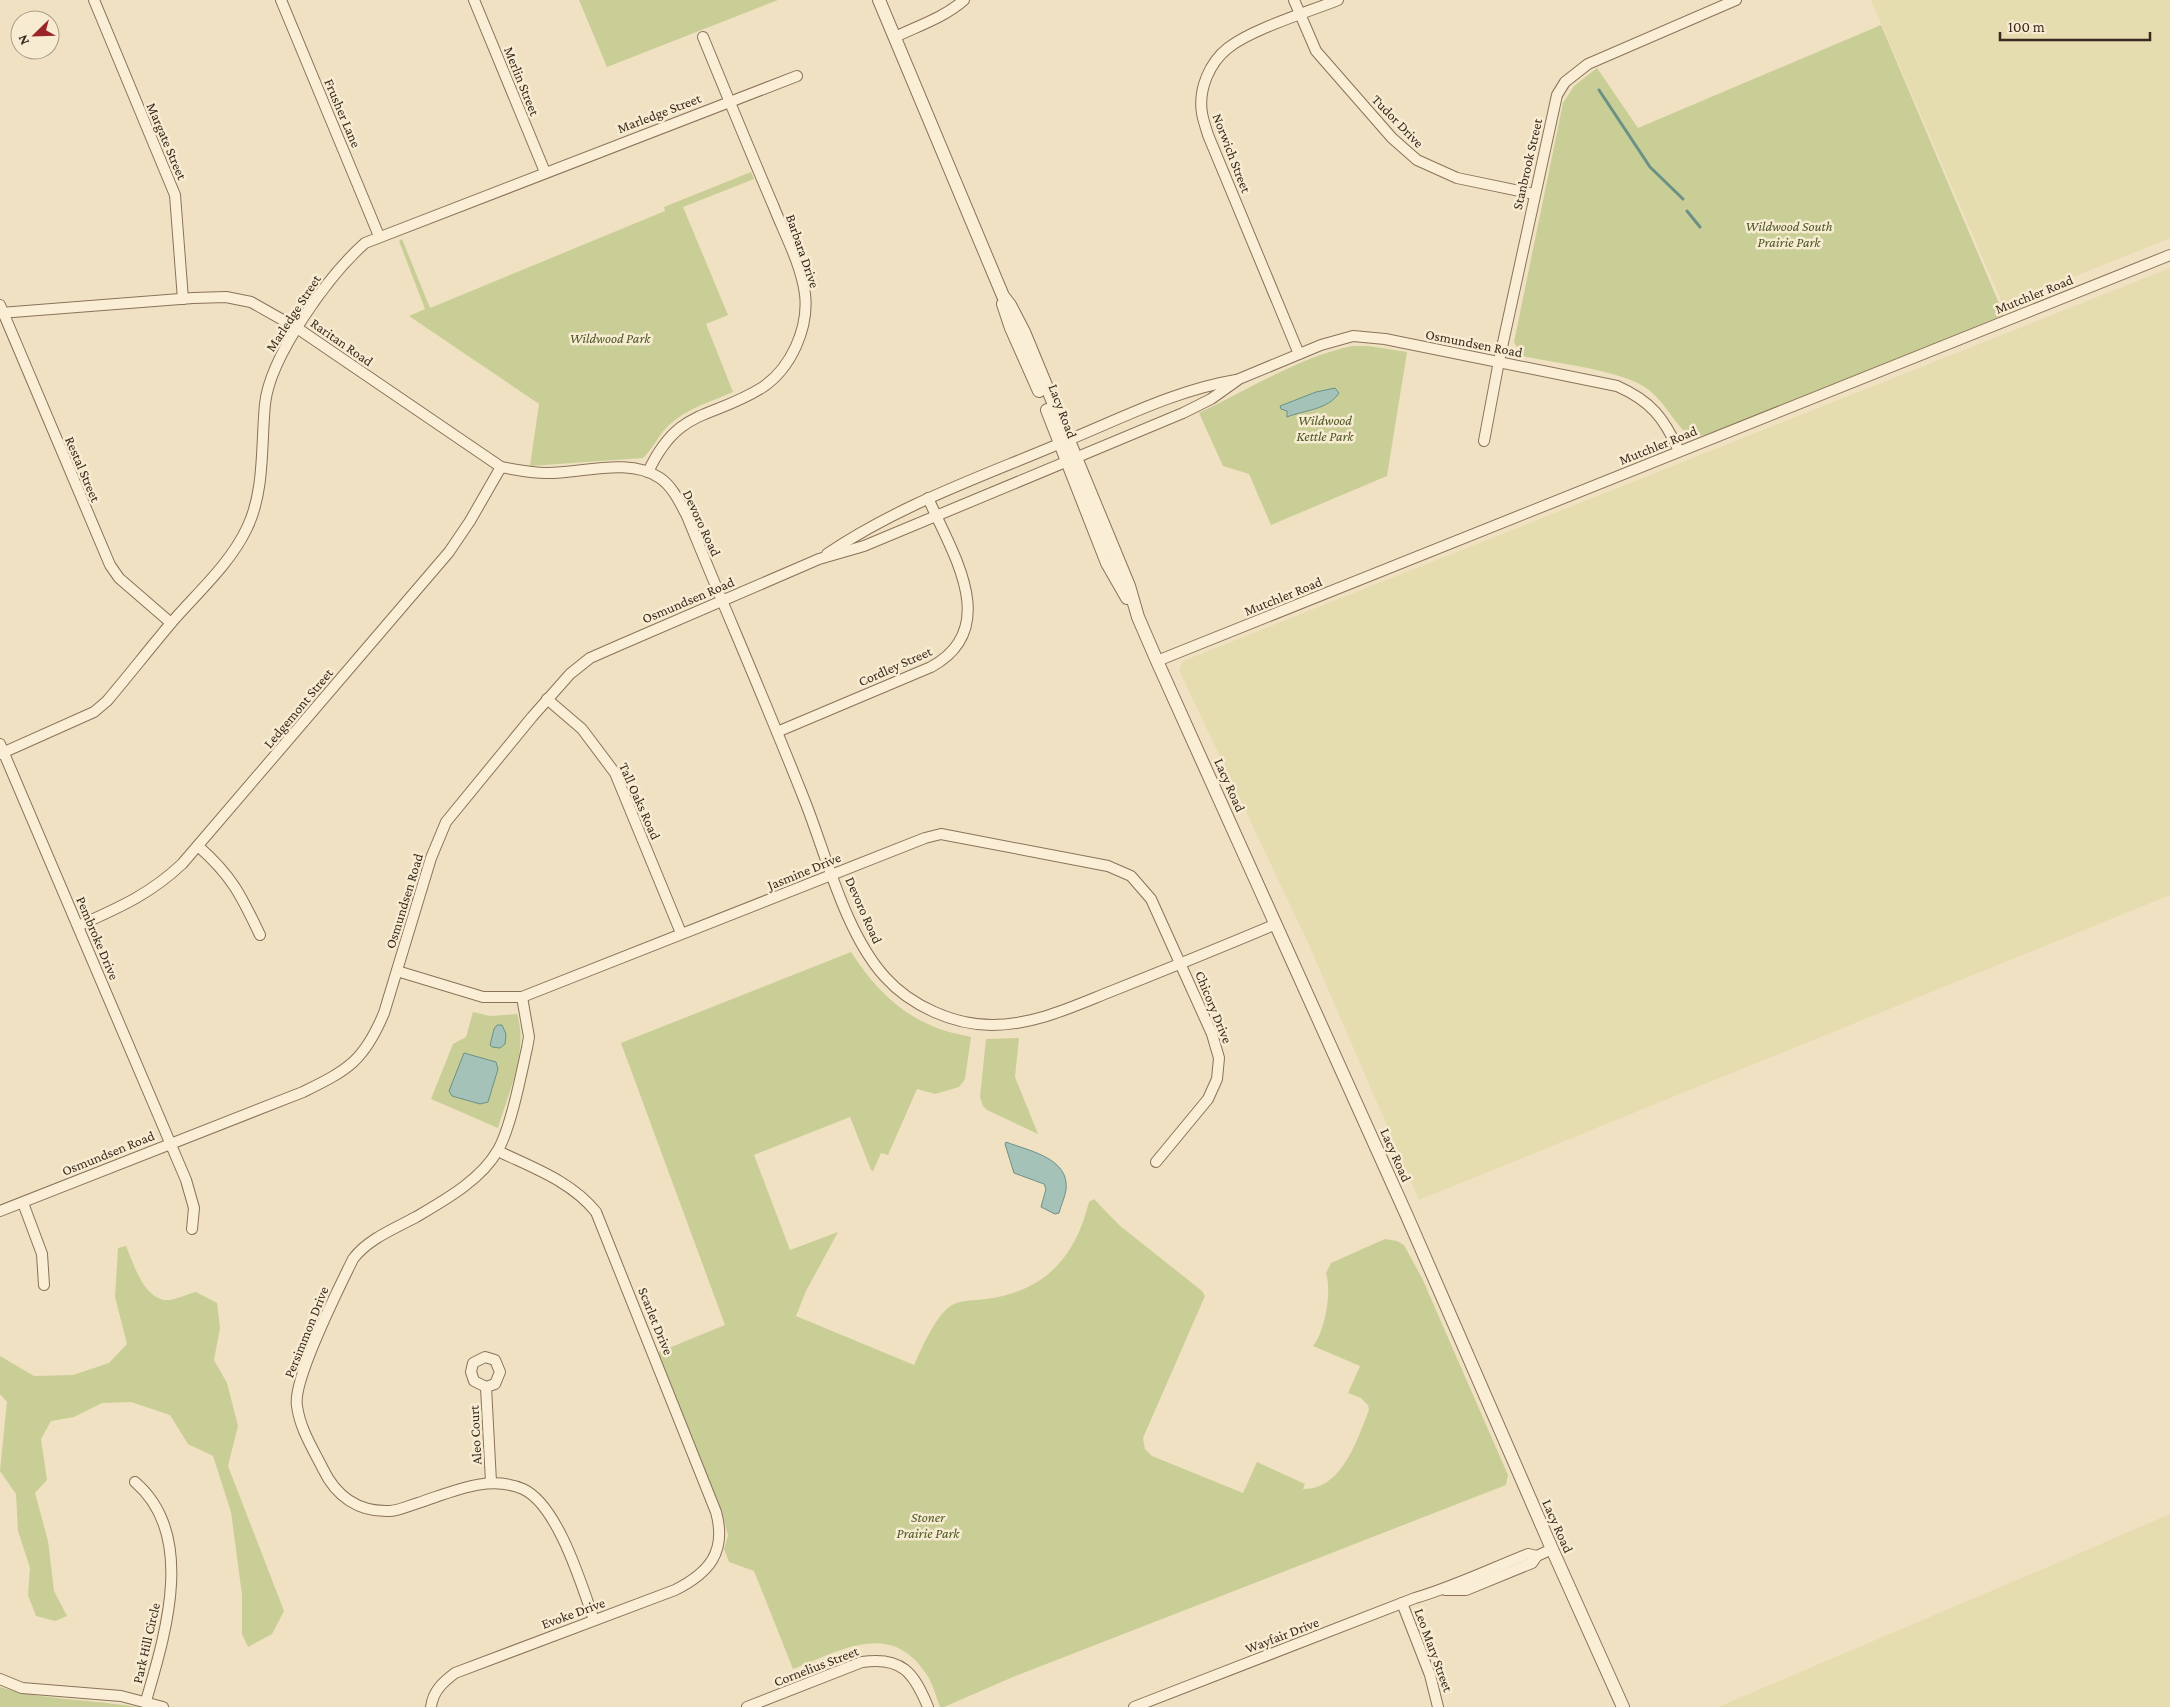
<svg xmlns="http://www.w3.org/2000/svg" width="2170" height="1707" font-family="'Crimson Pro',serif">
	<rect width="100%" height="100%" fill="#f0e1c2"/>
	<g fill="#e5dcaf">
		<path d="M1871,0H2170V238L2003,305Z"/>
		<path d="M2170,268V895L1419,1200L1309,945L1179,670L1183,661Z"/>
		<path d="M2170,1514V1707H1718L2057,1563Z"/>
	</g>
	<g fill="#c9ce96">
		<path d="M579,0H778L607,67Z"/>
		<path d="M1881,25L2004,315L1719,430L1704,435L1690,437C1674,423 1666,404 1649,390C1624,370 1555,363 1522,356L1514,342L1563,103L1574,86L1597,68L1638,128Z"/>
		<path d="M751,172L754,179L683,207L728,315L706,324L733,392C710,402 685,409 667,427C658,436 652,450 643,458L530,466L539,404L409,316L425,309L399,241L402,239L430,308L665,211L664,207Z"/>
		<path d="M1352,346H1369L1407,352L1387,476L1271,525L1249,474L1223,466L1199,413C1245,391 1302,356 1352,346Z"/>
		<path d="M851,952C871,983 895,1010 930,1025C942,1031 958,1034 971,1037L965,1079L959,1087L935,1094L917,1089L888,1155L881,1153L873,1171L871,1170L850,1117L754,1155L790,1250L838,1232L806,1291L796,1316L914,1365C922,1348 934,1319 949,1307C959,1299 975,1301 986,1299C1045,1291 1075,1258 1089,1202L1094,1199L1119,1225L1202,1291L1205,1296L1143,1438L1145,1449L1152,1456L1243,1493L1257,1462L1305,1484L1303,1489C1342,1490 1357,1440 1369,1410L1368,1405L1361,1398L1348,1393L1360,1366L1313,1346C1325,1332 1332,1291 1326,1273L1331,1263L1385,1239L1397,1241L1404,1245L1422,1278L1508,1475L1506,1485L1013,1677L944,1707H940C936,1697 933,1684 927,1675C891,1619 842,1650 793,1669L754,1571L729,1562L724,1549L728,1535L723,1518L654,1354L725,1325L621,1043Z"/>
		<path d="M473,1012L490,1016L517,1014C529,1051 508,1093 498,1128L431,1099L453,1044L466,1037Z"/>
		<path d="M1019,1038L1015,1077L1038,1134L987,1110L983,1106L980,1097L986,1039Z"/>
		<path d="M126,1246C134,1265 145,1302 169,1300C178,1299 187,1294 196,1292L217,1303L220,1328L214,1360L227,1383L238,1426L228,1466L284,1611L272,1634L248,1647L242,1634V1595L231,1512L213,1456L188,1444L170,1415L131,1402L102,1403L74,1417L51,1421L41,1439L47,1480L35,1493L48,1541L54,1591L67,1616L55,1621L36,1616L28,1595L30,1568L18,1531L16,1494L0,1471L7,1402L0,1394V1356L34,1376L73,1375L109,1363L127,1344L115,1297L118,1248Z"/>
		<path d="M0,1687C45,1701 91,1699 137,1707H0Z"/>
	</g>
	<g fill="#a5c2b9" stroke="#6b9186">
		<path d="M1335,388L1339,393C1328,410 1304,410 1287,417V411L1281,409L1280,406L1316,392Z"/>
		<path d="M497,1025H502L506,1034L505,1044L500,1048L492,1047L490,1045L494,1029Z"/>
		<path d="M464,1053L496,1062L498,1069L488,1102L480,1104L452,1096L449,1091Z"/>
		<path d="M1006,1142C1029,1151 1070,1158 1066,1190C1065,1197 1061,1205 1059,1213L1055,1214L1041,1207L1046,1189L1044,1184L1014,1173L1005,1144Z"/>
	</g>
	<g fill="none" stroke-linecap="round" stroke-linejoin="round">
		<g stroke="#6b9186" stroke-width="3">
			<path d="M1599,90L1650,167L1683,199"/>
			<path d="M1687,211L1700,227"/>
		</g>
		<g stroke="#8a7259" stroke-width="12">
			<g id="minor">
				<path d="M94,0L175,195L183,299"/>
				<path d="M281,0L379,236"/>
				<path d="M474,0L545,172"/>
				<path d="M1294,0L1316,51L1392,138L1417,160L1457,178L1534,194"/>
				<path d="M895,37C918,26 945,17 964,0"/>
				<path d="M0,305L110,565L119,578L171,623"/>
				<path d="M0,313L193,298L226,297L251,302L297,328L501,467C517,470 531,473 547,473C583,473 629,457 660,478C673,487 680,503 687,516C726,612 768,707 806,804C827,858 846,934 885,977C911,1006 954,1025 992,1025C1035,1025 1074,1006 1112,991C1167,969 1222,947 1276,924"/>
				<path d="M1299,354L1208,135C1206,128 1203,120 1202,113C1198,89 1210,62 1228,48C1252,29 1308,12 1338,0"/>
				<path d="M1484,441L1499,361L1557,95L1565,82L1588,64L1736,0"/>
				<path d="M648,472C679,406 711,420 763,387C791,368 809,328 805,294C801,264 784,233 773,205C749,149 726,93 703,37"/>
				<path d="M827,554C899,505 981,477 1061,443C1118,420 1175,390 1236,380"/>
				<path d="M1157,661L2170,255"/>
				<path d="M547,699L582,729L615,773L681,933"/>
				<path d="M777,732L931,667C1003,628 951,551 928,498"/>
				<path d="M0,744L186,1180L194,1208L192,1229"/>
				<path d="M0,754L94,712L107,701C129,675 150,648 172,622C198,592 230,564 247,528C265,491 261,444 265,404C270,356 329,275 365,243L797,76"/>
				<path d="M198,846C232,876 241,895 260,935"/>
				<path d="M78,926C118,908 149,895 182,864L449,552L470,521L501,467"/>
				<path d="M397,971L483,997H522L925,838L941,834L1108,866L1131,876L1151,899L1212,1034L1219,1058L1217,1079L1208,1099L1156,1162"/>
				<path d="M522,997L529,1037L527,1048C521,1075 511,1127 498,1150C481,1180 445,1200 416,1217C394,1229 368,1239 353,1259C340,1286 292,1380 297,1406C300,1429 313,1449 323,1469C336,1496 358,1512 389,1511C398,1511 408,1506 418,1503C452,1492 488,1474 523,1489C558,1505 582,1586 594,1620"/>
				<path d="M23,1203L42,1254L44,1285"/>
				<path d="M0,1211L303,1092C348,1070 364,1061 384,1013L431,858L446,822L532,717L570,674L590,658L622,644L819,559L864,546L1183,413L1211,399L1239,379L1321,345L1353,336L1385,339L1617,386C1651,401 1664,418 1679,451"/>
				<path d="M486,1387L474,1381L471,1372L473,1363L485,1357L495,1360L500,1372L495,1384L486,1387L491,1482"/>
				<path d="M135,1482C197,1535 165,1635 146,1701"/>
				<path d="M1445,1590H1466L1532,1563L1537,1556L1552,1549"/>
				<path d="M1402,1603L1430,1675L1438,1707"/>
				<path d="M0,1679L22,1688L121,1696L163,1707"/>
				<path d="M431,1707C433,1691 443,1682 455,1673L675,1590C709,1573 727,1552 716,1512L596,1212C571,1181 533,1168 498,1151"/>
				<path d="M747,1707L862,1662C902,1656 914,1673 928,1707"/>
				<path d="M1134,1707L1415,1598C1453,1587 1490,1569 1528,1554L1537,1556"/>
			</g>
		</g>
		<g stroke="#8a7259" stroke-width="14">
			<g id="tertiary">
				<path d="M879,0L1003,296L1010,305L1024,332L1129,586L1138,617L1157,661L1407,1216L1552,1549L1623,1707"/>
				<path d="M1003,304L1011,328L1039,391"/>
				<path d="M1047,410L1107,563L1127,598"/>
			</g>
		</g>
		<use href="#minor" stroke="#faeed6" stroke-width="10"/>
		<use href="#tertiary" stroke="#faeed6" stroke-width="12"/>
	</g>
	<g text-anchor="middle" stroke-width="5" stroke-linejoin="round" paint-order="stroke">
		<g font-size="14" fill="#392a1d" stroke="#f7ebd2">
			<text transform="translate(522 81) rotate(68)" y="5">Merlin Street</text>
			<text transform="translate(343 113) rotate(67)" y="5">Frusher Lane</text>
			<text transform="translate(659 113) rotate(-21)" y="5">Marledge Street</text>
			<text transform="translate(1398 121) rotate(46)" y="5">Tudor Drive</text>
			<text transform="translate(167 141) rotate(67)" y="5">Margate Street</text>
			<text transform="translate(1232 153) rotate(69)" y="5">Norwich Street</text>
			<text transform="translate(1527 164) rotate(-77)" y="5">Stanbrook Street</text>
			<text transform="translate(803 251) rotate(71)" y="5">Barbara Drive</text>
			<text transform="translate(2034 294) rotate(-22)" y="5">Mutchler Road</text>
			<text transform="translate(293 313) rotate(-57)" y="5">Marledge Street</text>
			<text transform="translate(342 342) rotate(35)" y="5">Raritan Road</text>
			<text transform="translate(1474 343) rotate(11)" y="5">Osmundsen Road</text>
			<text transform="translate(1063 411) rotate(69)" y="5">Lacy Road</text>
			<text transform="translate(1658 445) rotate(-22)" y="5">Mutchler Road</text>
			<text transform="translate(83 469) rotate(67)" y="5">Restal Street</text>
			<text transform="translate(702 523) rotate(65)" y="5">Devoro Road</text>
			<text transform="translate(1283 596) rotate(-22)" y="5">Mutchler Road</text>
			<text transform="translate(688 600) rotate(-23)" y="5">Osmundsen Road</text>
			<text transform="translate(895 666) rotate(-24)" y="5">Cordley Street</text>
			<text transform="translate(298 708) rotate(-50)" y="5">Ledgemont Street</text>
			<text transform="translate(1230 785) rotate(66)" y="5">Lacy Road</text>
			<text transform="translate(640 801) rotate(66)" y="5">Tall Oaks Road</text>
			<text transform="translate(804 871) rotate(-22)" y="5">Jasmine Drive</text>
			<text transform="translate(404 901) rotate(-73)" y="5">Osmundsen Road</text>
			<text transform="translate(864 910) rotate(66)" y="5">Devoro Road</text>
			<text transform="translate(98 938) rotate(67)" y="5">Pembroke Drive</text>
			<text transform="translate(1214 1007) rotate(68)" y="5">Chicory Drive</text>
			<text transform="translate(108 1153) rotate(-22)" y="5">Osmundsen Road</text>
			<text transform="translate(1396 1155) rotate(66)" y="5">Lacy Road</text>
			<text transform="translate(656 1321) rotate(68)" y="5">Scarlet Drive</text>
			<text transform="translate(306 1332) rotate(-68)" y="5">Persimmon Drive</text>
			<text transform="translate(475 1435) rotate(-93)" y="5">Aleo Court</text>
			<text transform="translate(1558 1526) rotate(66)" y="5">Lacy Road</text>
			<text transform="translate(573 1613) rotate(-20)" y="5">Evoke Drive</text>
			<text transform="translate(1282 1635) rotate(-21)" y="5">Wayfair Drive</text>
			<text transform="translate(146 1643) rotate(-77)" y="5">Park Hill Circle</text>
			<text transform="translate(1434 1650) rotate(70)" y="5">Leo Mary Street</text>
			<text transform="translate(816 1666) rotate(-21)" y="5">Cornelius Street</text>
		</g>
		<g font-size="14" font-style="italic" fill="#4b5723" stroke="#f7ebd2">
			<text x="1789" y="231">Wildwood South<tspan x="1789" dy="16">Prairie Park</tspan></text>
			<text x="610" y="343">Wildwood Park</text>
			<text x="1325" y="425">Wildwood<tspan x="1325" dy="16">Kettle Park</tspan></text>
			<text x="928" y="1522">Stoner<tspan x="928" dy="16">Prairie Park</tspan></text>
		</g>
	</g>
	<g transform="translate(35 35) rotate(247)"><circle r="24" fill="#f7ebd2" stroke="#ab9e8a"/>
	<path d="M0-4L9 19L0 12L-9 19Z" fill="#9b262a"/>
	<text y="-8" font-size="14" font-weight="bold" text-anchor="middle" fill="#392a1d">N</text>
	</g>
	<path d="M2000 32v8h150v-8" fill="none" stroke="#392a1d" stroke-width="2.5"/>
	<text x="2008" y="32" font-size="15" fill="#392a1d" stroke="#f7ebd2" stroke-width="4" paint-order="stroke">100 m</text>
</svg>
